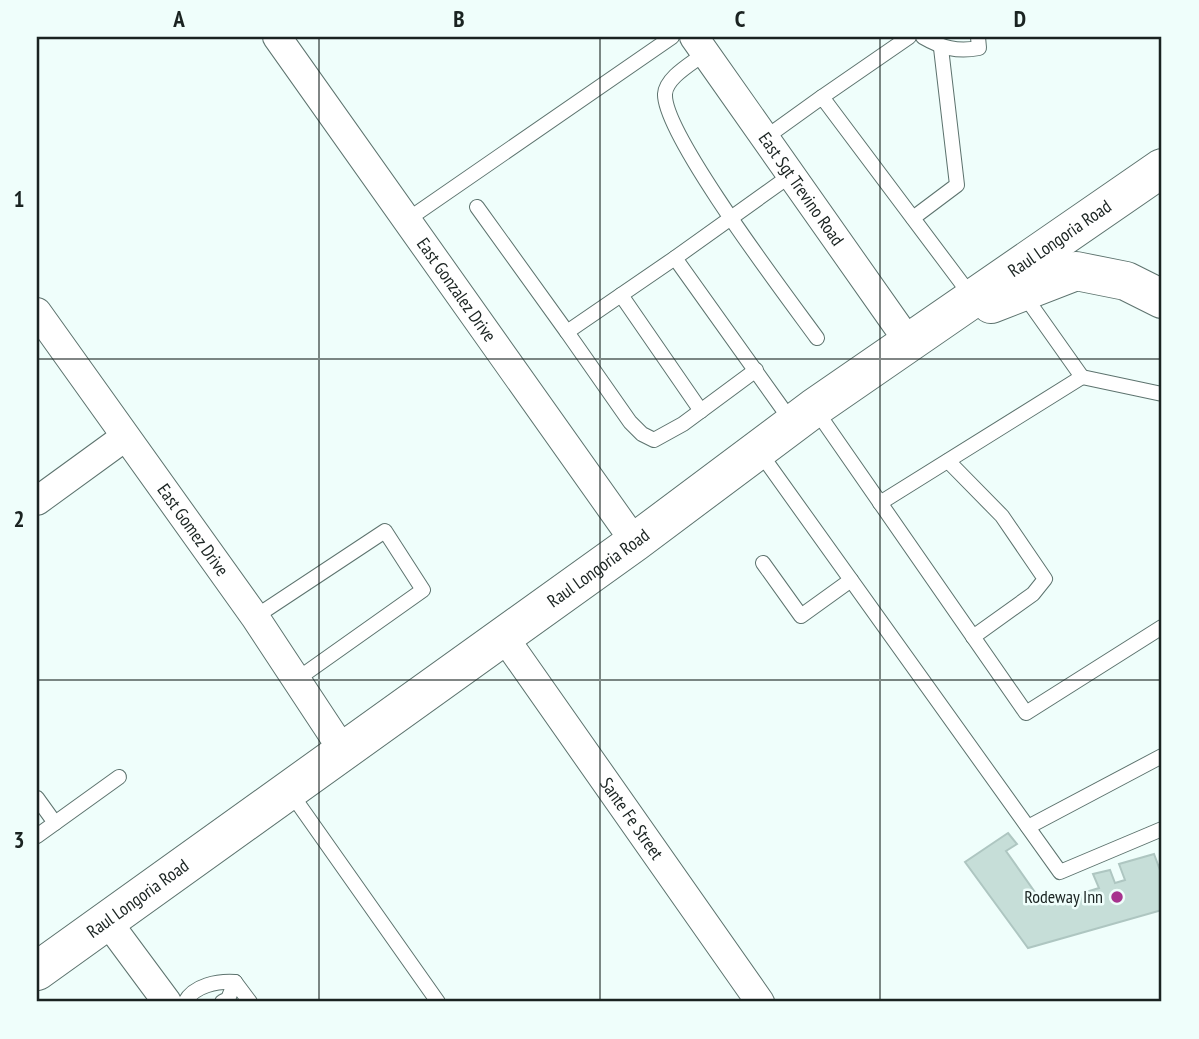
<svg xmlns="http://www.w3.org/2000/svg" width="1199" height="1039" font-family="'PT Sans Narrow',sans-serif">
	<rect width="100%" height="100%" fill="#effefb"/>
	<path fill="#c6ded8" stroke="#aec6c1" stroke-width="2" d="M1008,833L1017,844L1006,851L1044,905L1099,888L1093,874L1110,870L1115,883L1125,880L1119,864L1154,854L1160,870L1162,869V910L1028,948L965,862Z"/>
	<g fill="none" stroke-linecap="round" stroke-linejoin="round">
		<g stroke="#5d736e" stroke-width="16">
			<g id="service">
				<path d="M923,37C942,48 957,52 979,48L978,37"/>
				<path d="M705,53C693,63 666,77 665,94C663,134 788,298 817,338"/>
				<path d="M822,97L909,37"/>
				<path d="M765,138L822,97L972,297"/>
				<path d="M791,175L675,258L792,422"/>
				<path d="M477,207L567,332L675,258"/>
				<path d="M913,218L957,185L941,48"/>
				<path d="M407,220L672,37"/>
				<path d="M621,295L701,411"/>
				<path d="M567,332L630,422L642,434L654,440L683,424L756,370"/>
				<path d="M1082,377L1162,394"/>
				<path d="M815,409L1026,713L1162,627"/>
				<path d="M758,450L1060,872L1162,829"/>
				<path d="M948,461L1002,516L1045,579L1033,594L973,637"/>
				<path d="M880,503L1082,377L1024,295"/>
				<path d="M763,563L801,616L851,580"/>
				<path d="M255,617L385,531L423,590L296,680"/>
				<path d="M290,792L438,1002"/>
				<path d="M37,798L55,823"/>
				<path d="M1028,827L1162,756"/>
				<path d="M37,836L119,777"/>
				<path d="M235,982L250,1002"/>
				<path d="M185,1002C194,985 218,981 235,982"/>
				<path d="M222,1002L228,999L235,982"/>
			</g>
		</g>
		<g stroke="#5d736e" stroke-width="30">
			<g id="minor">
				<path id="s1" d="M277,37L635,542"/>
				<path id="s2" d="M694,37L908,341"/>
				<path id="s3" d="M37,312L255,617L344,752"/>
				<path d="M37,501L125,437"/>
				<path id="s4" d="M504,637L760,1002"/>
				<path d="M107,921L167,1002"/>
			</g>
		</g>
		<g stroke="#5d736e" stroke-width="40">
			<g id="secondary">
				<path d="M991,304L1076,271L1126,281L1162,299"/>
				<path id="s5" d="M37,971L635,542L814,408L1162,168"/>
			</g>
		</g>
		<use href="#service" stroke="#fff" stroke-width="14"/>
		<use href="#minor" stroke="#fff" stroke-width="28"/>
		<use href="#secondary" stroke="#fff" stroke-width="38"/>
	</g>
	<path fill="none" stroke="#1a2321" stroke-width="2" stroke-opacity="0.55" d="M319,37V1002M600,37V1002M880,37V1002M37,359H1162M37,680H1162"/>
	<circle fill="#a7338e" stroke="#effefb" stroke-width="2.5" cx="1117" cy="897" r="7"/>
	<g text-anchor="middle" stroke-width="5" stroke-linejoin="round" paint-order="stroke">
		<g font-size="18" fill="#1a2321" stroke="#effefb">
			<text dy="6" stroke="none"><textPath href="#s2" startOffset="186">East Sgt Trevino Road</textPath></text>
			<text dy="6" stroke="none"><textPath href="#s5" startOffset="1258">Raul Longoria Road</textPath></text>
			<text dy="6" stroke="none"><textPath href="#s1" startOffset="310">East Gonzalez Drive</textPath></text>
			<text dy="6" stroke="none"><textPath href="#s3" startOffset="268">East Gomez Drive</textPath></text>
			<text dy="6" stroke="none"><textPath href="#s5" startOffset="691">Raul Longoria Road</textPath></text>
			<text dy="6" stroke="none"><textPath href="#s4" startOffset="222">Sante Fe Street</textPath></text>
			<text dy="6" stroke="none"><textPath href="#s5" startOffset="124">Raul Longoria Road</textPath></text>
		</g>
		<g font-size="18" fill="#1a2321" stroke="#effefb" text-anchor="end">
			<text x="1103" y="903">Rodeway Inn</text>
		</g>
	</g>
	<rect width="1199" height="1039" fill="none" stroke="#effefb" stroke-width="77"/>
	<rect x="38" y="38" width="1122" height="962" fill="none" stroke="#1a2321" stroke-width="2.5"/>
	<g font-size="23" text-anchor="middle" font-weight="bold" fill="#1a2321">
		<text x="179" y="27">A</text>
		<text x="459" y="27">B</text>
		<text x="740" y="27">C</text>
		<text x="1020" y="27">D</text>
		<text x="19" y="207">1</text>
		<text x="19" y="527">2</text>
		<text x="19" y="848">3</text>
	</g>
</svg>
